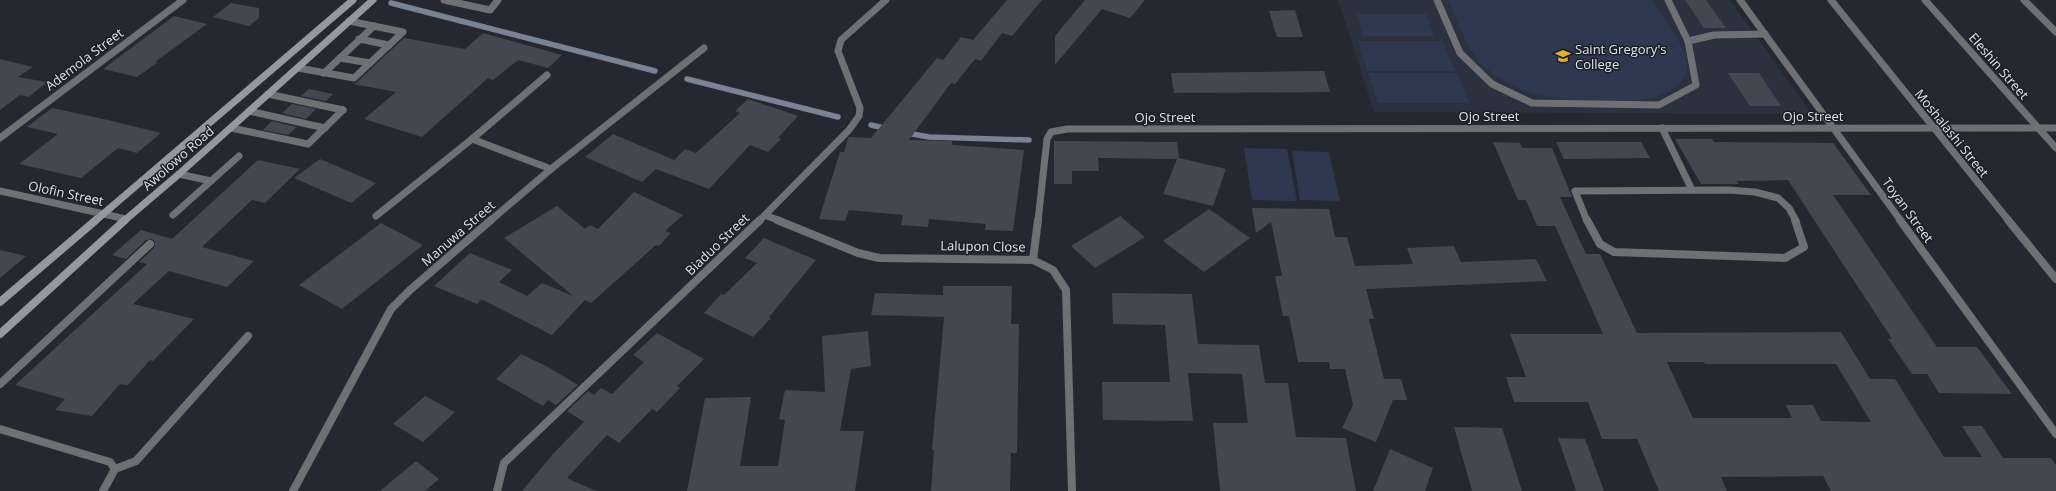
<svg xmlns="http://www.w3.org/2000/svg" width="2056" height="491" font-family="'Open Sans',sans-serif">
	<rect width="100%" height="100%" fill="#252830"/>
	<path fill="#2b313e" d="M1338,0H1730L1812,114L1374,112Z"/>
	<g fill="#2e384e">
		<path d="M1448,0H1652C1662,16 1690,50 1687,69C1680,115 1562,103 1531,93C1517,88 1503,81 1491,72C1468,56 1459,25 1448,0Z"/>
		<path d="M1357,14H1426L1434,36H1363Z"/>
		<path d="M1358,41H1443L1455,71H1367Z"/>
		<path d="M1368,73H1457L1469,103H1378Z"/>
		<path d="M1244,148L1287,149L1297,201L1252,200Z"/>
		<path d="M1292,151L1329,152L1340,201L1300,200Z"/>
	</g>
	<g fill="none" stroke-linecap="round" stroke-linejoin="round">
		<g stroke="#7a8295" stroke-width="5.5">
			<path d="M391,3L655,71"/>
			<path d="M687,79L838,117"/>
			<path d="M871,125L888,129"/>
			<path d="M907,133L929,137L1029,140"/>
		</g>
	</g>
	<g fill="#43474f" fill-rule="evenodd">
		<path d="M1007,0H1042L1012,36L1002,33L981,61L975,59L955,84L951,83L909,140L952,141V145L1024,150L1013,231L985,230L986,224L929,219L928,227L901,225L903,215L849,210L845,221L819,219L840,152H844L848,139L849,137L871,138L937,58L943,60L961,37L973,40Z"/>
		<path d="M1085,0H1145L1130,18L1102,9L1055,65V36Z"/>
		<path d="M1685,0H1706L1726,28H1704Z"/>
		<path d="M231,3L259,8V18L249,26L213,17Z"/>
		<path d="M1295,10L1303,37H1277L1269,11Z"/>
		<path d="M174,16L207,24L155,62H158L137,77L103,69Z"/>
		<path d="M483,33L562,55L548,68L518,60L493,80L488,78L422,137L364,119L396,92L353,84L357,82L404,38L465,49Z"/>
		<path d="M0,59L33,67L18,77L47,82L29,97L20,95L0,110Z"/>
		<path d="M1324,71L1330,92L1174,93L1171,73Z"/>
		<path d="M1728,73H1759L1781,106H1750Z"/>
		<path d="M309,89L333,94L326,101L301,96Z"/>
		<path d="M748,99L798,116L778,138L781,139L768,152L750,145L709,189L656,169L642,182L585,157L613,134L674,160L685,149L696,153L740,113L735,111Z"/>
		<path d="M292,104L316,109L306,119L282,113Z"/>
		<path d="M52,108L108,120L161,133L137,153L118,148L81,178L19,164L58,134L27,127Z"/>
		<path d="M272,121L297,127L288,135L263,130Z"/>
		<path d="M1675,139H1712L1714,142L1833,143L1871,195H1833L1937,347H1977L2012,394L1939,393L1927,374H1912L1888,339H1892L1788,180L1737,181L1739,184H1701Z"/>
		<path d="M1054,141L1177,142L1179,158L1226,169L1213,206L1163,194L1177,159L1098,158L1099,171H1072V184H1054Z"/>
		<path d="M1493,142L1520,143L1522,148H1552L1572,197H1560L1586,254H1600L1637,333L1841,332L1870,379H1895L1944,457H1982L1962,426H1982L2003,458H2051L2056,465V491H1831L1823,476L1721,477L1727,491H1659L1637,439H1602L1588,402H1514L1506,377H1526L1510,334H1603L1555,226H1537L1526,200H1518ZM1667,362H1704L1705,364H1836L1871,422L1821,421L1813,405H1786L1792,418H1693Z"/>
		<path d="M1556,142H1641L1650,158L1564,159Z"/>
		<path d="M320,159L376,183L351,203L294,178Z"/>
		<path d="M258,160L300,169L265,203L252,200L202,247L254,261L227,287L169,271L133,304L194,319L153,361L150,360L128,385L120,384L92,416L55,410L65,399L15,385L147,264L139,262L154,248L155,242L152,239L146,240L126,259L112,255L141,230L172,239Z"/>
		<path d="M634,192L683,215L665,231L671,233L659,246L656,245L591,303L585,300L552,335L481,299L477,304L434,286L470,253L512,270L499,282L527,296L542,283L573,296L504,238L557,206L585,229L590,225L598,229Z"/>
		<path d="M1252,208L1329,209L1335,237H1347L1355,266L1413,264L1407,248L1454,246L1461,262L1536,259L1547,281L1366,289L1374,319H1369L1384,379H1401L1407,400H1393L1376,442L1342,428L1353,405L1345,369H1330L1329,362H1298L1289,316H1283L1275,276H1282L1271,222L1256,233Z"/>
		<path d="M1209,209L1250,238L1204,272L1163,241Z"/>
		<path d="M1120,216L1145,237L1095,268L1071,246Z"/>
		<path d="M381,223L423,245L342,309L299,285Z"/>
		<path d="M764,238L816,260L769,317L771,318L753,337L704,313L721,294L724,295L757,263L745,258Z"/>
		<path d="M0,250L26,256L0,278Z"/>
		<path d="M943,286H1012L1011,324H1019L1018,390L1017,453H1011L1010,491H931L934,450H932L944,317L871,315L875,293L943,295Z"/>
		<path d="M1112,293L1192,294L1198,344L1259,345L1265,383H1288L1296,437L1346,438L1356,491H1220L1213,423H1248L1242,374L1188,373L1193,421L1103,420L1102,382H1170L1165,325L1113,324Z"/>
		<path d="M868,331L871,366L851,369L840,431H864L855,491H687L705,398L751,397L740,466H778L785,420L779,419L785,390L825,392L822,336Z"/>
		<path d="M657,333L704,359L677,386L680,388L657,412L652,409L619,443L607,435L567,478L596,491H522L553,454L584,422L567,411L588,391L594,395L601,388L612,394L644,362L633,355Z"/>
		<path d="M521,354L548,367L578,385L556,405L548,400L543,406L496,379Z"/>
		<path d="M425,396L455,412L423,442L393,424Z"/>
		<path d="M1454,427L1502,428L1522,491H1472Z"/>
		<path d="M1558,438L1585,439L1604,491H1576Z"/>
		<path d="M1390,449L1433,468L1425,491H1373Z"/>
		<path d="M416,461L439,479L425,491H380Z"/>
	</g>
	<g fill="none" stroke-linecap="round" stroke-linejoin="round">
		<g stroke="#6e7074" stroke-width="7">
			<path d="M444,0L490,10L498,0"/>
			<path d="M1437,0L1460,53L1492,84L1532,103L1659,105L1696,85L1688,41L1714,35L1765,34"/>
			<path d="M1668,0L1688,41"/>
			<path d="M359,39L389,45"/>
			<path d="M340,58L370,63"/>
			<path d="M298,68L354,78L403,32L349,21"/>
			<path d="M324,73L374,26"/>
			<path d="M268,94L343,110"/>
			<path d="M249,111L325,128"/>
			<path d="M231,128L308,144L343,110"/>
			<path d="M211,181L239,156"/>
			<path d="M173,215L211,181L179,174"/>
		</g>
		<g stroke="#6e7074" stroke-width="8">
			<path d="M0,384L150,244"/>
			<path d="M0,429L110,462L115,469L103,491"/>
			<path d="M115,469L136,461L248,336"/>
		</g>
		<g stroke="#6e7074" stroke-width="7">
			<path d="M1740,0L1901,221"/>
			<path d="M1831,0L2009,221"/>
			<path d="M1925,0L2056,148"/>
			<path d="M2024,0L2056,32"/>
			<path d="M1662,128L1692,190"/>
			<path d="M0,138L183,0"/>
			<path d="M472,139L551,169"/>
			<path d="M0,191L126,219"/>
			<path d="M765,215L780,221"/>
			<path d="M376,216L472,139L547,75"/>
			<path d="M490,221L551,169L704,48"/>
			<path d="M759,221L849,130L859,116L860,108L838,51L841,40L886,0"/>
			<path d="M1038,221L1047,139L1051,132L1067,129L2056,128"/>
			<path d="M1587,221L1575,191L1728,190L1755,192L1778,198L1789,208L1796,221"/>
		</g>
		<g stroke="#6e7074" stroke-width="8">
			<path d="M777,220L858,253L879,258L1033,260L1053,270L1066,290L1072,491"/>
			<path d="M1587,220L1600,244L1614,252L1785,258L1804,247L1795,220"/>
			<path d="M1900,220L2056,434"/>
			<path d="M2008,220L2056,279"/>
			<path d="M1033,260L1038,220"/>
			<path d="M293,491L391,309L410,290L491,220"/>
			<path d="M497,491L504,463L760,220"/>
		</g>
		<g stroke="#95989f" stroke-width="7">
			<path d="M95,221L353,0"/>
			<path d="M124,221L179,174L373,0"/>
		</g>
		<g stroke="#95989f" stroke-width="8">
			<path d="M0,302L96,220"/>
			<path d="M0,334L125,220"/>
		</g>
	</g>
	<defs>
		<g id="university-bare" transform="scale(1.2)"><path d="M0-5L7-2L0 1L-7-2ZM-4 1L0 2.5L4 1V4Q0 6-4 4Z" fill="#e2af34" stroke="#1b1f26" stroke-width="2.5" paint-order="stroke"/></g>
	</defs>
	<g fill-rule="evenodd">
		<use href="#university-bare" x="1563" y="56"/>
	</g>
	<g text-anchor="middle" stroke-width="3" stroke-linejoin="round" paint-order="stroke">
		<g font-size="13" fill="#e0e3e8" stroke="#1b1f26" text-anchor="start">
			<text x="1575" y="54">Saint Gregory's<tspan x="1575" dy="15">College</tspan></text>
		</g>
		<g font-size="13" fill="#e0e3e8" stroke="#1b1f26">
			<text transform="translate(84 59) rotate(-37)" y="5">Ademola Street</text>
			<text transform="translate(1999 66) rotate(49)" y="5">Eleshin Street</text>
			<text x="1489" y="121">Ojo Street</text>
			<text x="1813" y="121">Ojo Street</text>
			<text x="1165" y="122">Ojo Street</text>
			<text transform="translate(1952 133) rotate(51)" y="5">Moshalashi Street</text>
			<text transform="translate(178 158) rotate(-41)" y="5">Awolowo Road</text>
			<text transform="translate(66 193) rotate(12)" y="5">Olofin Street</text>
			<text transform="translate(1908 210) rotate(54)" y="5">Toyan Street</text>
			<text transform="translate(458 233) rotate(-41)" y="5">Manuwa Street</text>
			<text transform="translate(717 244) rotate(-44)" y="5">Biaduo Street</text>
			<text transform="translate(983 246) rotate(1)" y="5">Lalupon Close</text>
		</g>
	</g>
</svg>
